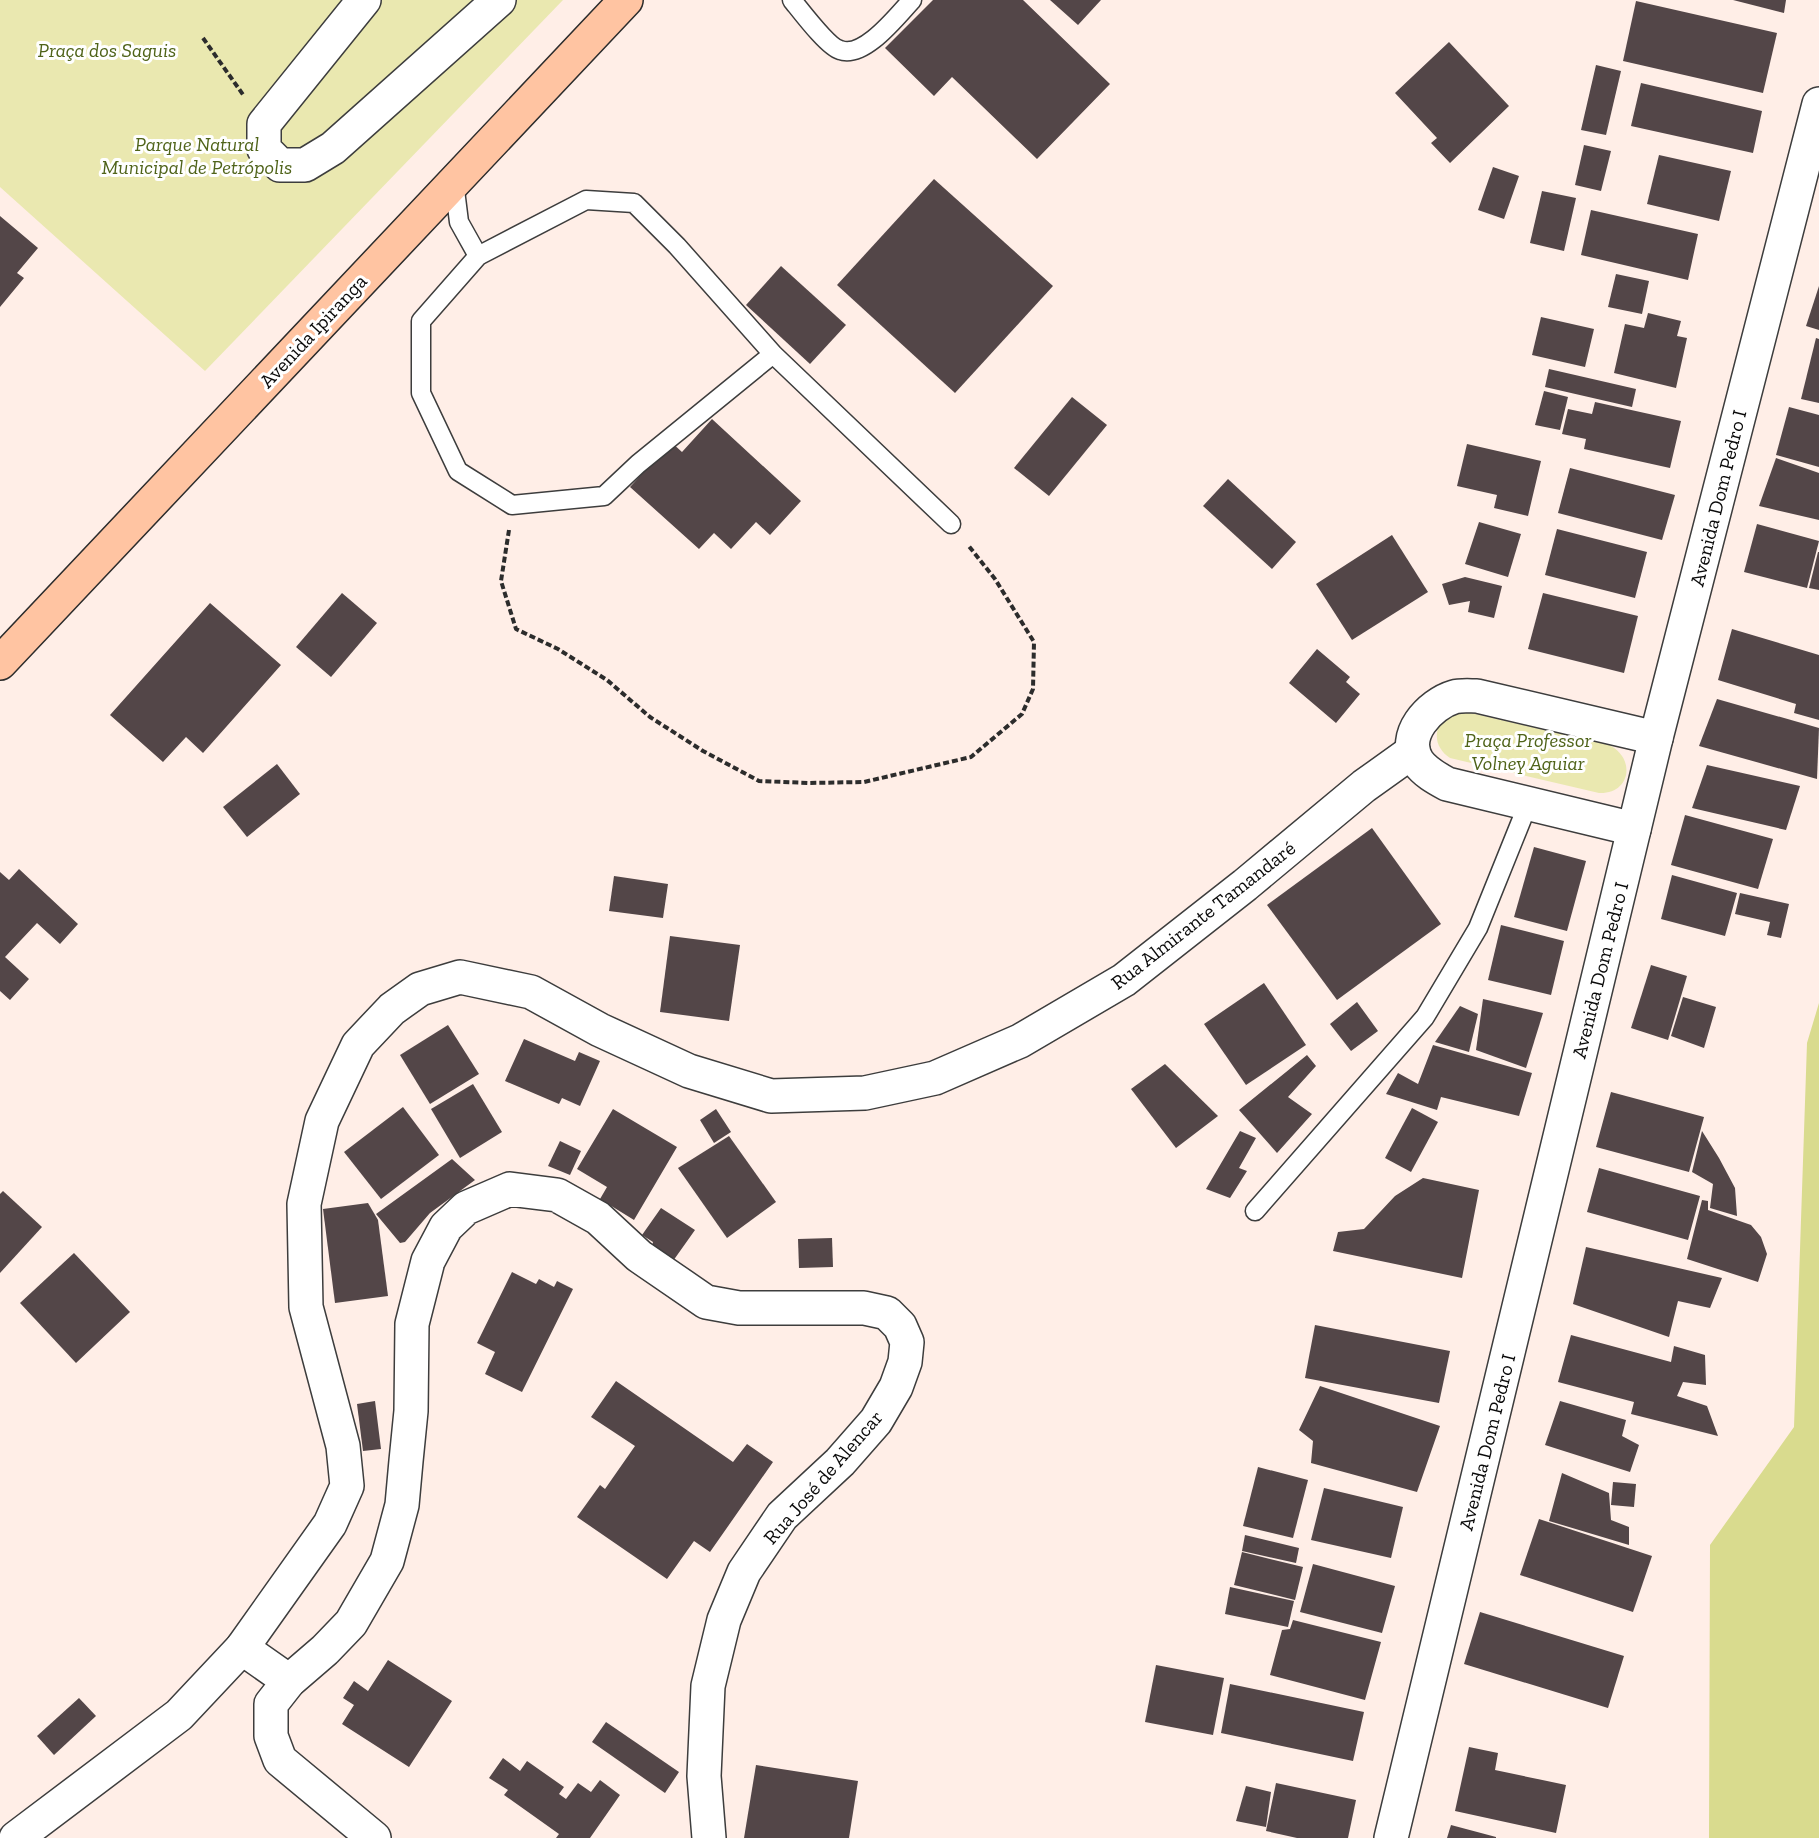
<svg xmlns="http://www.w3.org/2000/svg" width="1819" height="1838" font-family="'Zilla Slab',serif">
	<rect width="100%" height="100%" fill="#ffeee7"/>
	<g fill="#eae8b0">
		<path d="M0,0H563L205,371L0,187Z"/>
		<path d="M1462,711L1609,745C1636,758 1631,794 1599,793L1450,758C1435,748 1432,731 1445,717Z"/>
	</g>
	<path fill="#d9db8e" d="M1819,1003V1838H1709L1710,1545L1794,1427L1807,1043Z"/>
	<g fill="#534648">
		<path d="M933,0H1023L1110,84L1037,159L952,77L934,96L885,48Z"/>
		<path d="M1050,0H1101L1078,25Z"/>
		<path d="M1733,0H1786L1784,13Z"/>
		<path d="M1636,1L1777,33L1763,93L1623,61Z"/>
		<path d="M1449,42L1509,106L1450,163L1431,143L1437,138L1395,93Z"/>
		<path d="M1596,65L1621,71L1606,135L1581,130Z"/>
		<path d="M1641,83L1762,111L1753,153L1631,126Z"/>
		<path d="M1584,145L1611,151L1601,191L1575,185Z"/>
		<path d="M1659,155L1731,171L1719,221L1647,204Z"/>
		<path d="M1493,167L1519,176L1504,219L1478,210Z"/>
		<path d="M934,179L1053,286L955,393L837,285Z"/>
		<path d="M1542,191L1576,198L1564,251L1530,243Z"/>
		<path d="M1591,210L1698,234L1688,280L1581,255Z"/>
		<path d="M0,216L38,248L17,273L24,278L0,307Z"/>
		<path d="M781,266L846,325L810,364L746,305Z"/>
		<path d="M1616,274L1649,281L1642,314L1608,307Z"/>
		<path d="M1819,286V330L1806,326Z"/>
		<path d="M1648,313L1681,321L1677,336L1687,338L1676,388L1614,373L1625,324L1644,328Z"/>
		<path d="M1541,317L1594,329L1585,367L1532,355Z"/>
		<path d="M1816,338L1819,339V403L1801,399Z"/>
		<path d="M1549,369L1636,389L1632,407L1545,387Z"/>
		<path d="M1544,391L1568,397L1560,430L1535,425Z"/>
		<path d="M1072,397L1107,425L1049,496L1014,468Z"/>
		<path d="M1595,402L1681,421L1670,468L1584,449L1586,439L1562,434L1568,409L1592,414Z"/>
		<path d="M1789,407L1819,415V467L1776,455Z"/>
		<path d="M712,419L801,501L770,535L756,522L731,549L714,533L699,549L630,487L671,442L682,452Z"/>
		<path d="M1467,444L1541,461L1528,516L1494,508L1497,495L1457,486Z"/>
		<path d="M1776,458L1819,473V520L1759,506Z"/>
		<path d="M1570,468L1675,495L1662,540L1558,513Z"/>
		<path d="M1228,479L1296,542L1272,569L1203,506Z"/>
		<path d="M1479,522L1521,534L1508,577L1465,564Z"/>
		<path d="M1757,524L1819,541L1807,588L1744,572Z"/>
		<path d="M1557,529L1647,552L1635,598L1545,575Z"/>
		<path d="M1392,535L1428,592L1352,640L1316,584Z"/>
		<path d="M1818,552H1819V590L1809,588Z"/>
		<path d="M1465,577L1502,586L1494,618L1468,612L1470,601L1449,605L1442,584Z"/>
		<path d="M342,593L377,623L331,677L296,647Z"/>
		<path d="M1543,593L1638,616L1624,673L1528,649Z"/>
		<path d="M210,603L281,665L203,753L186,737L163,762L110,715Z"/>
		<path d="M1732,629L1819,655V720L1794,713L1796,704L1718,680Z"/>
		<path d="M1317,649L1350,677L1346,682L1360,694L1336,723L1289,683Z"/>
		<path d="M1717,699L1819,728L1817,779L1699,746Z"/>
		<path d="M277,764L300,794L247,837L223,807Z"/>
		<path d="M1707,765L1800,786L1786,830L1692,808Z"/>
		<path d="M1685,815L1773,839L1758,889L1671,865Z"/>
		<path d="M1372,828L1441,924L1337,1000L1267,905Z"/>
		<path d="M1534,847L1586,861L1567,931L1514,917Z"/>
		<path d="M19,869L78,924L60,944L37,923L5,957L29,979L10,1000L0,991V872L9,880Z"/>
		<path d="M1672,875L1737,893L1725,936L1661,919Z"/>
		<path d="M614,876L668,884L663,918L609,911Z"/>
		<path d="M1740,893L1789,904L1781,938L1767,935L1770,922L1735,914Z"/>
		<path d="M1501,925L1564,941L1551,995L1488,980Z"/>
		<path d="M670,936L740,945L729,1021L660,1012Z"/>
		<path d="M1651,965L1687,976L1668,1040L1631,1028Z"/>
		<path d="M1264,983L1306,1045L1246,1085L1204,1024Z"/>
		<path d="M1683,997L1716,1007L1704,1048L1671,1036Z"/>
		<path d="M1483,999L1543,1013L1526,1068L1476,1050Z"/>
		<path d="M1357,1002L1378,1031L1351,1051L1330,1024Z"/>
		<path d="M1460,1006L1478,1014L1469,1052L1435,1042Z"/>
		<path d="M448,1025L479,1074L430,1104L400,1055Z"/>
		<path d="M524,1039L575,1061L579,1052L600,1061L580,1106L562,1098L559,1104L505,1081Z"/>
		<path d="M1433,1045L1532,1073L1519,1116L1441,1097L1437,1110L1386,1094L1398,1073L1418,1084Z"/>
		<path d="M1307,1055L1316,1066L1288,1097L1312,1114L1277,1153L1239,1110Z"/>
		<path d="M1165,1064L1218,1116L1176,1148L1131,1089Z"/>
		<path d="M473,1084L502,1132L460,1158L431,1109Z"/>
		<path d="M1611,1092L1704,1117L1689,1172L1596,1147Z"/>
		<path d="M403,1107L439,1155L381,1199L344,1152Z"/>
		<path d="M1412,1108L1438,1122L1411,1172L1385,1158Z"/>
		<path d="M613,1109L677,1147L634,1220L600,1199L607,1187L577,1169Z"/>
		<path d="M716,1109L731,1132L714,1143L700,1120Z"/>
		<path d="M1240,1131L1256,1138L1239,1168L1247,1171L1230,1198L1206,1189Z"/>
		<path d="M1702,1131L1719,1158L1735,1188L1737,1216L1710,1208L1713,1184L1692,1172Z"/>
		<path d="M729,1136L776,1202L727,1238L678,1168Z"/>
		<path d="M560,1141L581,1151L570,1175L548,1166Z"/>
		<path d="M452,1159L475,1180L430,1213L405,1242L400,1243L376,1214Z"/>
		<path d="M1599,1168L1700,1196L1688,1240L1587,1212Z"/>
		<path d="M1423,1178L1479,1190L1462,1278L1333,1251L1338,1232L1364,1229L1395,1196Z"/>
		<path d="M3,1191L42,1227L0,1273V1194Z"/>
		<path d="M1702,1200L1708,1201V1210L1751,1225L1761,1237L1767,1254L1758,1282L1687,1259Z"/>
		<path d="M368,1203L378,1220L388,1296L335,1303L323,1209Z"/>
		<path d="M661,1208L695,1230L673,1261L652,1247L653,1242L642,1235Z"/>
		<path d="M832,1238L833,1267L799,1268L798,1239Z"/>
		<path d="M1586,1247L1722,1278L1710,1308L1678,1301L1669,1337L1573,1304Z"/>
		<path d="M74,1253L130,1312L76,1363L20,1303Z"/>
		<path d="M512,1272L536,1284L539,1279L554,1287L557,1281L573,1289L522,1392L485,1374L495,1352L477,1343Z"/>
		<path d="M1315,1325L1450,1351L1439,1403L1305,1378Z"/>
		<path d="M1571,1335L1671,1362L1674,1346L1705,1355L1706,1385L1683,1382L1677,1396L1707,1406L1718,1436L1631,1414L1634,1402L1558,1382Z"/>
		<path d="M616,1381L733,1462L747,1444L773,1462L710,1552L694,1541L667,1579L577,1517L600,1485L605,1489L635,1446L591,1417Z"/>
		<path d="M1320,1386L1440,1426L1417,1492L1311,1463L1313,1441L1299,1430Z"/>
		<path d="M375,1401L381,1449L363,1451L357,1404Z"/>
		<path d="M1560,1401L1626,1420L1622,1436L1639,1445L1630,1472L1545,1445Z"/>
		<path d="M1258,1467L1308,1480L1293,1538L1243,1526Z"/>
		<path d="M1562,1473L1609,1493L1611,1520L1629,1527V1545L1549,1521Z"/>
		<path d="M1613,1482L1636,1484L1634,1507L1611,1505Z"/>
		<path d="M1324,1488L1403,1507L1391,1558L1311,1540Z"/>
		<path d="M1539,1519L1652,1556L1633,1612L1520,1575Z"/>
		<path d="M1245,1535L1299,1548L1296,1563L1242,1551Z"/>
		<path d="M1242,1552L1303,1567L1295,1600L1234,1585Z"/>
		<path d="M1313,1564L1395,1586L1382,1633L1300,1612Z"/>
		<path d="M1230,1587L1294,1601L1288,1627L1225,1614Z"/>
		<path d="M1480,1612L1624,1656L1608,1708L1464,1664Z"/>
		<path d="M1293,1620L1381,1642L1365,1700L1270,1675L1282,1630L1290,1629Z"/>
		<path d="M388,1660L452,1701L409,1767L342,1724L354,1705L343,1698L354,1681L368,1691Z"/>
		<path d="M1156,1665L1224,1678L1213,1735L1145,1722Z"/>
		<path d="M1230,1684L1364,1712L1353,1761L1221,1733Z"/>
		<path d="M79,1698L96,1716L54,1755L37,1736Z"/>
		<path d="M606,1722L679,1772L665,1793L592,1742Z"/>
		<path d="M1469,1747L1498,1753L1495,1770L1566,1785L1556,1833L1455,1811Z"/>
		<path d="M503,1758L520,1771L527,1761L564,1787L559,1794L566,1799L578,1783L591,1792L600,1780L620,1795L590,1838H556L559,1834L504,1795L508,1790L489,1778Z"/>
		<path d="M756,1765L858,1781L849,1838H744Z"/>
		<path d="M1276,1783L1356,1800L1348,1838H1297L1266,1831Z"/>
		<path d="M1246,1786L1271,1792L1266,1827L1236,1821Z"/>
		<path d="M1451,1825L1496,1837V1838H1447Z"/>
	</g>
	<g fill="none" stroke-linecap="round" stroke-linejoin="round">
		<g stroke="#3d3d3d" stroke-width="21">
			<g id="service">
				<path d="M792,0C801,11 828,47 840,50C864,59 897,16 912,0"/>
				<path d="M454,182L459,222L478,256"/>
				<path d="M773,354L638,464L604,496L512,505L458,471L421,393V321L478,256L586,200L634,203L677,246L773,354L951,524"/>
				<path d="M1255,1211L1425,1017L1478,928L1528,804"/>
			</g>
		</g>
		<g stroke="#3d3d3d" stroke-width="36">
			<g id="minor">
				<path d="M364,0L264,124V149L280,165H305L333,148L499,0"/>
				<path d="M1634,829L1447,784C1436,778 1425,772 1418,762C1400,736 1430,704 1454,697C1461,695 1470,696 1477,696L1656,738"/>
				<path d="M242,1648L289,1681"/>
				<path d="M16,1838L179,1715L242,1648L330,1524L347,1486L343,1446L306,1307L304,1204L322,1121L358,1045L392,1009L420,989L460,977L531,992L600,1030L689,1071L771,1096L865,1093L935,1078L1020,1041L1124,980L1245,885L1364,786L1413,751"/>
				<path d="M374,1838L280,1760L271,1736V1704L289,1681L325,1650L351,1623L387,1561L402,1505L406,1461L411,1411L412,1324L428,1261L446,1227L466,1208L510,1189L557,1195L598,1218L639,1256L706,1302L739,1308H864L887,1313L900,1326L907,1342L905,1362L896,1387L876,1421L840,1462L782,1516L744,1572L724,1620L708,1686L704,1776L709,1838"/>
				<path d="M1391,1838L1656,738L1819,104"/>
			</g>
		</g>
		<g stroke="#2c2c2c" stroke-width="36">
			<path id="secondary" d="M0,663L626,0"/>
		</g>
		<g stroke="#2c2c2c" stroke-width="4" stroke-dasharray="6 3" stroke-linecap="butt">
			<path d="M203,38L244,96"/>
			<path d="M509,530L501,581L516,629L558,649L607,680L650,717L703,751L759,781L808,783L864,782L971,757L1022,714L1033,689L1034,642L995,579L968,545"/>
		</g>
		<use href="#service" stroke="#fff" stroke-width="18"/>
		<use href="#minor" stroke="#fff" stroke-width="33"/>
		<use href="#secondary" stroke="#ffc4a2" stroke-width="33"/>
	</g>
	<g text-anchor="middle" stroke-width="6" stroke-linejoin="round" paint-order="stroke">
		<g font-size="20" font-style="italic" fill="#4f6319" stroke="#fff">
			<text x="107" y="57">Praça dos Saguis</text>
			<text x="197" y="151">Parque Natural<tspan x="197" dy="23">Municipal de Petrópolis</tspan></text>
			<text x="1528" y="747">Praça Professor<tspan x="1528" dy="23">Volney Aguiar</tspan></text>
		</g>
		<g font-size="20" fill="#0a0a0a" stroke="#fff">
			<text transform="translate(313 331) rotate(-47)" y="7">Avenida Ipiranga</text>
			<text transform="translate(1718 498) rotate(-76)" y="7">Avenida Dom Pedro I</text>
			<text transform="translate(1203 915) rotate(-38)" y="7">Rua Almirante Tamandaré</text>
			<text transform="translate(1600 970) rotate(-76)" y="7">Avenida Dom Pedro I</text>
			<text transform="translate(1487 1442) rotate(-76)" y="7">Avenida Dom Pedro I</text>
			<text transform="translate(823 1477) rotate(-49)" y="7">Rua José de Alencar</text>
		</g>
	</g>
</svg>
